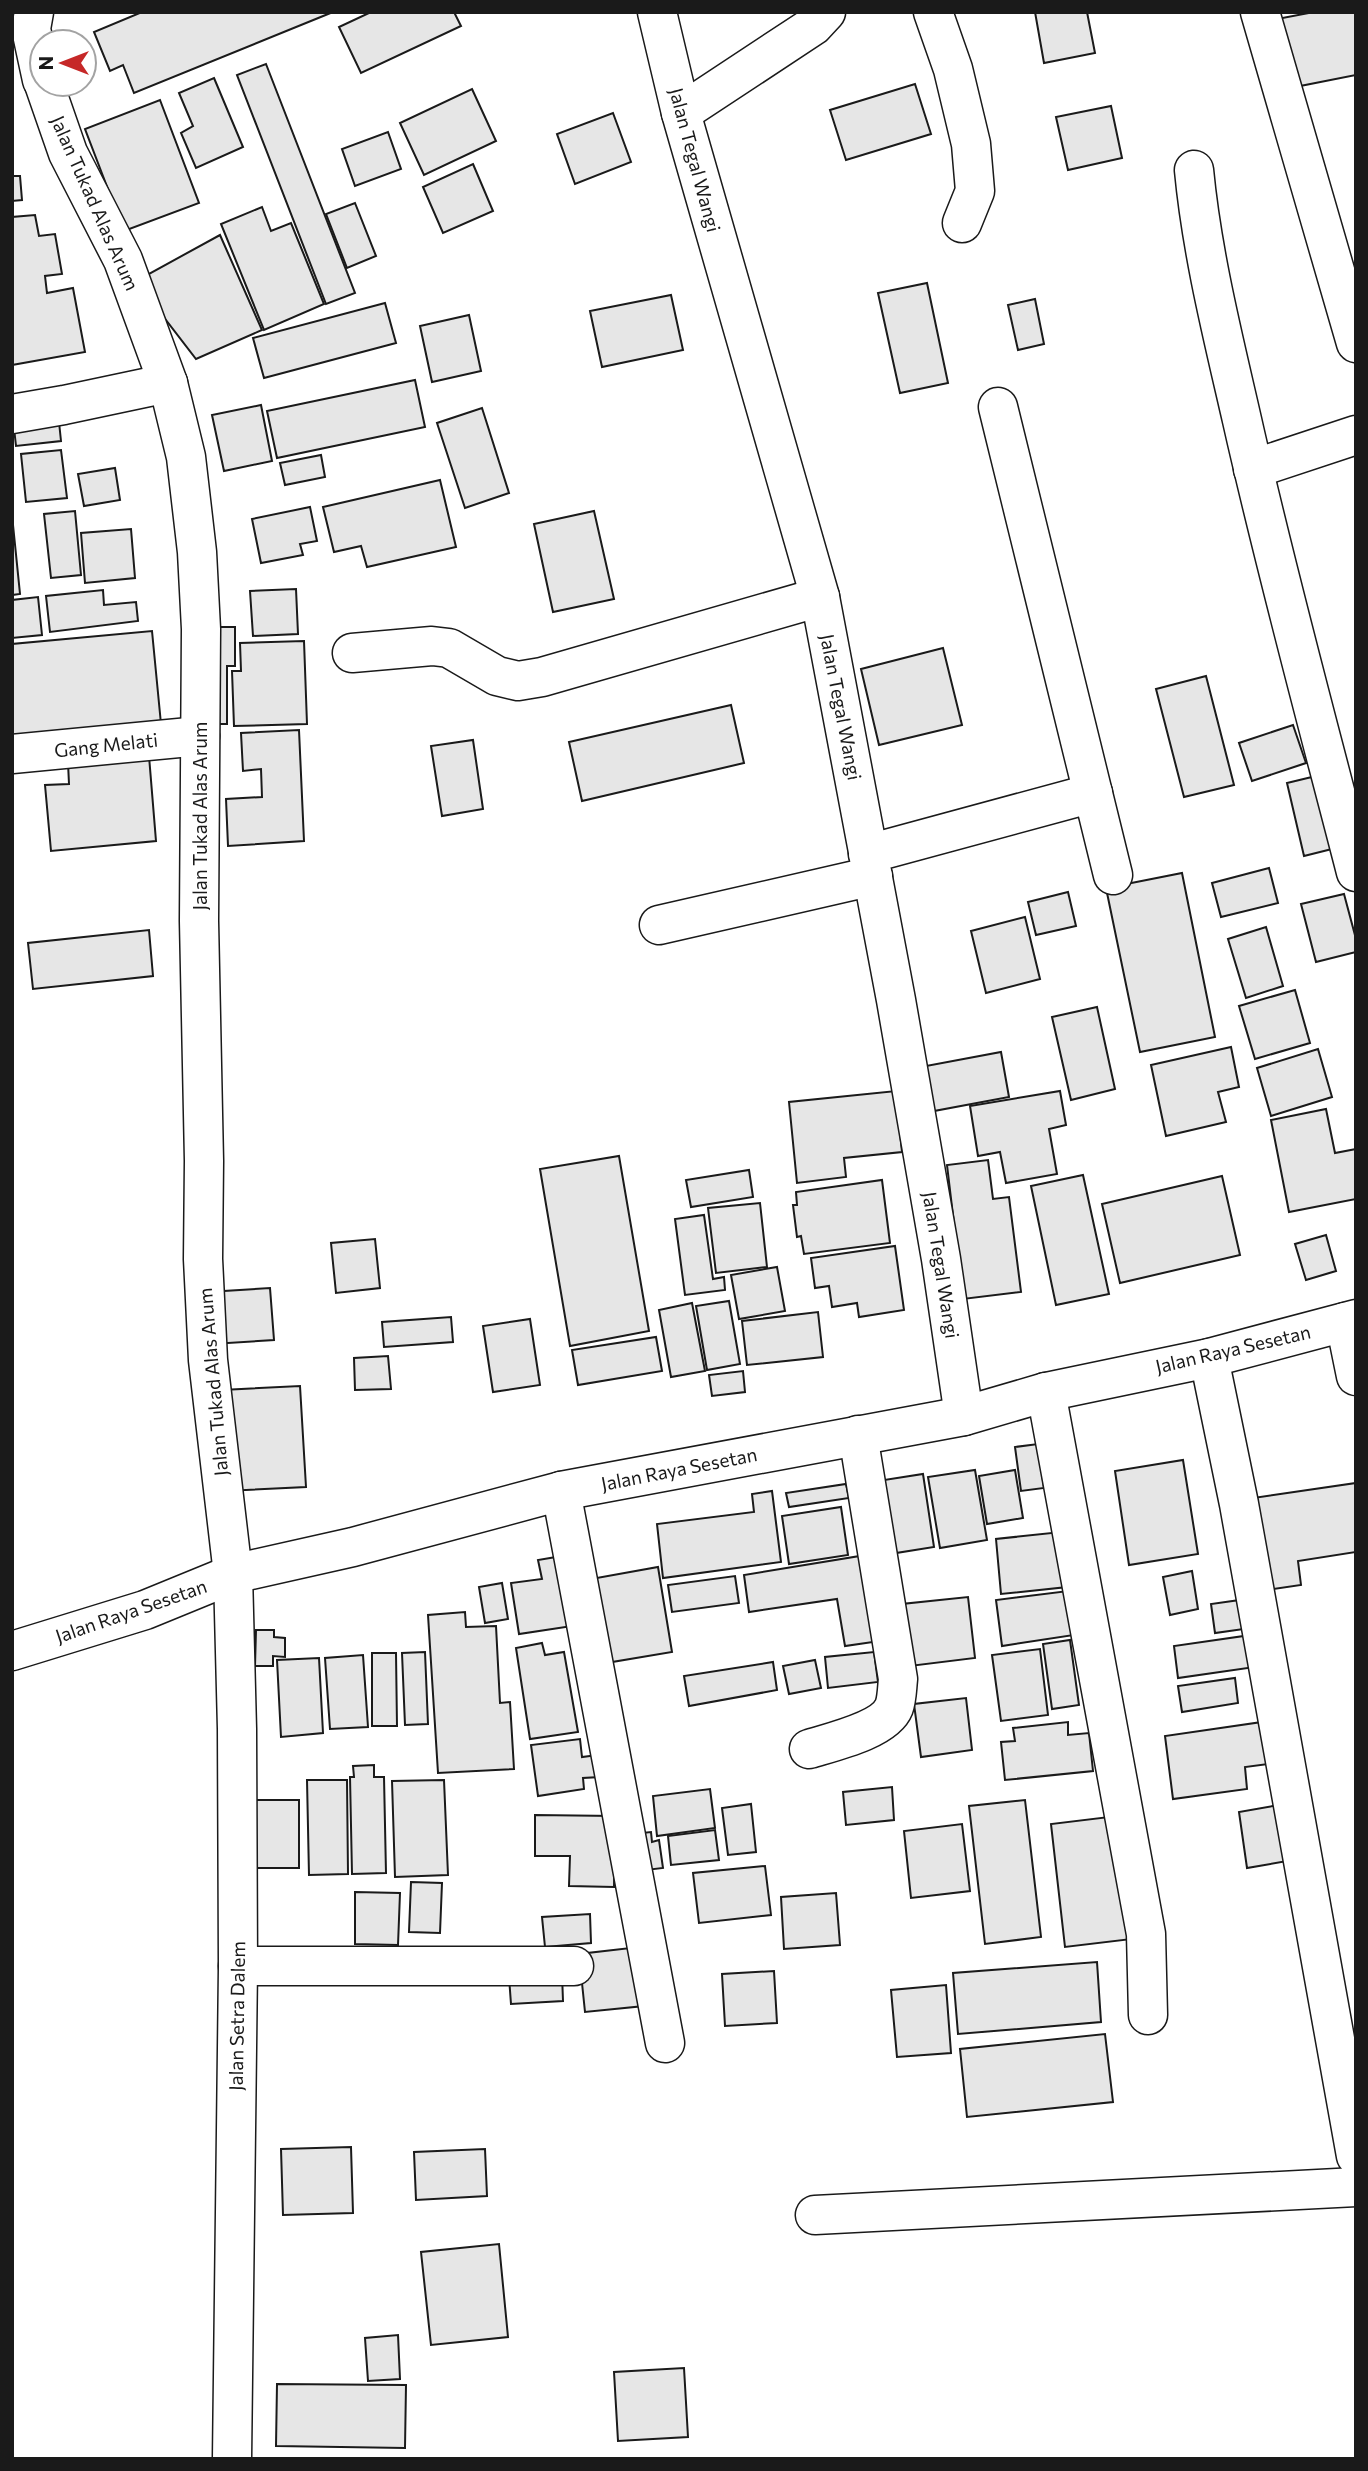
<svg xmlns="http://www.w3.org/2000/svg" width="1368" height="2471" font-family="Commissioner,sans-serif">
	<rect width="100%" height="100%" fill="#fff"/>
	<g fill="#e6e6e6" stroke="#1a1a1a" stroke-width="2">
		<path d="M142,12H333L134,93L123,65L110,71L94,32Z"/>
		<path d="M371,12H454L461,26L361,73L339,27Z"/>
		<path d="M1035,12H1087L1095,53L1044,63Z"/>
		<path d="M1314,12H1356V75L1290,88L1277,19Z"/>
		<path d="M266,64L355,293L326,304L237,75Z"/>
		<path d="M214,78L243,147L196,168L181,133L193,126L179,93Z"/>
		<path d="M915,84L931,134L846,160L830,110Z"/>
		<path d="M472,89L496,141L424,175L400,123Z"/>
		<path d="M160,100L199,203L124,231L85,129Z"/>
		<path d="M1111,106L1122,158L1068,170L1056,117Z"/>
		<path d="M613,113L631,162L575,184L557,134Z"/>
		<path d="M388,132L401,169L355,186L342,149Z"/>
		<path d="M473,164L493,211L443,233L423,187Z"/>
		<path d="M12,176H20L22,200L12,201Z"/>
		<path d="M355,203L376,256L347,268L326,214Z"/>
		<path d="M262,207L271,231L291,223L324,304L264,330L221,224Z"/>
		<path d="M35,215L39,236L55,234L62,274L45,276L47,293L73,288L85,352L12,365V217Z"/>
		<path d="M220,235L262,330L196,359L136,281Z"/>
		<path d="M927,283L948,383L900,393L878,293Z"/>
		<path d="M671,295L683,350L602,367L590,311Z"/>
		<path d="M1035,299L1044,344L1018,350L1008,305Z"/>
		<path d="M385,303L396,343L264,378L253,338Z"/>
		<path d="M469,315L481,371L432,382L420,326Z"/>
		<path d="M415,380L425,427L277,458L267,411Z"/>
		<path d="M261,405L272,461L224,471L212,415Z"/>
		<path d="M482,408L509,493L465,508L437,423Z"/>
		<path d="M59,422L61,441L16,446L14,428Z"/>
		<path d="M61,450L67,498L26,502L21,454Z"/>
		<path d="M321,455L325,477L285,485L280,463Z"/>
		<path d="M115,468L120,500L84,506L78,474Z"/>
		<path d="M440,480L456,547L367,567L361,546L334,552L323,507Z"/>
		<path d="M310,507L317,541L300,544L303,555L261,563L252,519Z"/>
		<path d="M75,511L81,575L51,578L44,514Z"/>
		<path d="M594,511L614,599L553,612L534,524Z"/>
		<path d="M12,515L20,594L12,595Z"/>
		<path d="M131,529L135,578L85,583L81,533Z"/>
		<path d="M296,589L298,634L253,636L250,591Z"/>
		<path d="M103,590L104,605L136,602L138,621L50,632L46,596Z"/>
		<path d="M38,597L42,635L12,638V600Z"/>
		<path d="M210,627H235V666H227V724H210Z"/>
		<path d="M152,631L161,724L12,739V644Z"/>
		<path d="M304,641L307,724L234,726L232,671H241L240,643Z"/>
		<path d="M943,648L962,725L879,745L861,669Z"/>
		<path d="M1206,676L1234,785L1184,797L1156,689Z"/>
		<path d="M731,705L744,763L582,801L569,742Z"/>
		<path d="M1293,725L1306,763L1252,781L1239,743Z"/>
		<path d="M299,730L304,841L228,846L226,799L262,797L261,769L243,771L241,733Z"/>
		<path d="M473,740L483,809L442,816L431,746Z"/>
		<path d="M149,756L156,841L51,851L45,785L69,784L68,763Z"/>
		<path d="M1316,776L1332,849L1304,856L1287,783Z"/>
		<path d="M1269,868L1278,903L1221,917L1212,883Z"/>
		<path d="M1182,873L1215,1037L1140,1052L1106,888Z"/>
		<path d="M1068,892L1076,926L1036,935L1028,902Z"/>
		<path d="M1344,894L1356,939V952L1316,962L1301,904Z"/>
		<path d="M1025,917L1040,979L986,993L971,931Z"/>
		<path d="M1266,927L1283,986L1246,998L1228,939Z"/>
		<path d="M149,930L153,976L33,989L28,943Z"/>
		<path d="M1295,990L1310,1043L1255,1059L1239,1006Z"/>
		<path d="M1097,1007L1115,1089L1071,1100L1052,1017Z"/>
		<path d="M1231,1047L1239,1087L1218,1092L1226,1122L1166,1136L1151,1065Z"/>
		<path d="M1318,1049L1332,1097L1271,1116L1257,1068Z"/>
		<path d="M1001,1052L1009,1097L934,1111L926,1066Z"/>
		<path d="M896,1091L902,1152L844,1158L846,1177L797,1183L789,1102Z"/>
		<path d="M1060,1091L1066,1125L1049,1129L1057,1174L1006,1183L1000,1152L978,1156L970,1106Z"/>
		<path d="M1326,1109L1335,1153L1356,1149V1199L1289,1212L1271,1120Z"/>
		<path d="M619,1156L649,1331L570,1346L540,1169Z"/>
		<path d="M988,1160L993,1199L1009,1197L1021,1292L963,1299L947,1165Z"/>
		<path d="M749,1170L753,1197L691,1207L686,1180Z"/>
		<path d="M1083,1175L1109,1294L1056,1305L1031,1186Z"/>
		<path d="M1222,1176L1240,1255L1120,1283L1102,1204Z"/>
		<path d="M882,1180L890,1243L804,1254L801,1236L797,1237L793,1205H797L796,1192Z"/>
		<path d="M760,1203L767,1267L716,1273L708,1208Z"/>
		<path d="M704,1215L713,1279L724,1277L725,1290L685,1295L675,1219Z"/>
		<path d="M1326,1235L1336,1271L1306,1280L1295,1244Z"/>
		<path d="M375,1239L380,1288L336,1293L331,1243Z"/>
		<path d="M895,1246L904,1310L859,1317L857,1303L832,1307L829,1286L815,1288L811,1258Z"/>
		<path d="M777,1267L785,1311L739,1319L731,1275Z"/>
		<path d="M270,1288L274,1340L212,1344L208,1292Z"/>
		<path d="M729,1301L740,1364L707,1370L696,1306Z"/>
		<path d="M692,1303L705,1371L671,1377L659,1310Z"/>
		<path d="M818,1312L823,1357L747,1365L742,1321Z"/>
		<path d="M451,1317L453,1342L384,1347L382,1322Z"/>
		<path d="M530,1319L540,1385L493,1392L483,1326Z"/>
		<path d="M656,1337L662,1371L578,1385L572,1350Z"/>
		<path d="M388,1356L391,1389L355,1390L354,1358Z"/>
		<path d="M743,1371L745,1392L712,1396L709,1375Z"/>
		<path d="M300,1386L306,1487L226,1491L222,1390Z"/>
		<path d="M1038,1444L1044,1488L1021,1491L1015,1447Z"/>
		<path d="M1183,1460L1198,1554L1129,1565L1115,1471Z"/>
		<path d="M975,1470L987,1540L940,1548L928,1477Z"/>
		<path d="M1015,1470L1023,1518L987,1524L979,1476Z"/>
		<path d="M923,1474L934,1547L896,1553L884,1480Z"/>
		<path d="M1356,1483V1552L1298,1561L1301,1585L1267,1590L1253,1498Z"/>
		<path d="M846,1484L849,1498L789,1507L786,1493Z"/>
		<path d="M772,1491L781,1562L663,1578L657,1524L754,1512L752,1494Z"/>
		<path d="M841,1507L848,1555L789,1564L782,1516Z"/>
		<path d="M1061,1532L1067,1587L1001,1594L996,1539Z"/>
		<path d="M568,1555L579,1625L519,1634L511,1583L542,1579L538,1560Z"/>
		<path d="M866,1555L880,1641L845,1646L837,1599L749,1612L744,1575Z"/>
		<path d="M658,1567L672,1652L606,1663L591,1579Z"/>
		<path d="M1192,1571L1198,1609L1170,1615L1163,1577Z"/>
		<path d="M735,1576L739,1603L672,1612L668,1585Z"/>
		<path d="M502,1583L508,1619L485,1623L479,1587Z"/>
		<path d="M1068,1591L1074,1635L1002,1646L996,1600Z"/>
		<path d="M968,1597L975,1658L910,1666L902,1604Z"/>
		<path d="M1247,1599L1251,1628L1215,1633L1211,1604Z"/>
		<path d="M465,1612L466,1627L496,1626L500,1703L510,1702L514,1769L438,1773L428,1615Z"/>
		<path d="M256,1630H274V1637L285,1638V1657L273,1656V1666H255Z"/>
		<path d="M1251,1635L1255,1667L1178,1678L1174,1646Z"/>
		<path d="M1070,1640L1079,1705L1052,1709L1043,1644Z"/>
		<path d="M542,1643L545,1655L564,1652L578,1732L530,1739L516,1648Z"/>
		<path d="M1040,1649L1048,1715L1001,1721L992,1655Z"/>
		<path d="M425,1652L428,1724L405,1725L402,1653Z"/>
		<path d="M874,1652L878,1682L828,1688L825,1657Z"/>
		<path d="M372,1653H396L397,1726H372Z"/>
		<path d="M363,1655L368,1727L330,1729L325,1658Z"/>
		<path d="M319,1658L323,1733L281,1737L277,1660Z"/>
		<path d="M815,1660L821,1688L789,1694L783,1666Z"/>
		<path d="M773,1662L777,1690L689,1706L684,1676Z"/>
		<path d="M1235,1678L1238,1703L1182,1712L1178,1686Z"/>
		<path d="M966,1698L972,1750L921,1757L914,1704Z"/>
		<path d="M1269,1721L1275,1763L1245,1767L1247,1789L1173,1799L1165,1736Z"/>
		<path d="M1068,1722V1735L1089,1733L1093,1771L1005,1780L1001,1742L1015,1741L1013,1728Z"/>
		<path d="M580,1739L582,1757L597,1755L600,1777L583,1778L584,1789L538,1796L531,1745Z"/>
		<path d="M374,1765V1777H384L386,1873L352,1874L350,1777H354L353,1766Z"/>
		<path d="M307,1780H347L348,1874L309,1875Z"/>
		<path d="M444,1780L448,1875L395,1877L392,1781Z"/>
		<path d="M892,1787L894,1820L846,1825L843,1792Z"/>
		<path d="M710,1789L715,1828L657,1836L653,1796Z"/>
		<rect x="256" y="1800" width="43" height="68"/>
		<path d="M1025,1800L1041,1937L985,1944L969,1806Z"/>
		<path d="M751,1804L756,1852L728,1855L722,1808Z"/>
		<path d="M1285,1804L1293,1860L1247,1868L1239,1812Z"/>
		<path d="M535,1815L615,1816L614,1887L569,1886L570,1856H535Z"/>
		<path d="M1117,1816L1132,1939L1065,1947L1051,1824Z"/>
		<path d="M962,1824L970,1891L911,1898L904,1831Z"/>
		<path d="M715,1830L719,1860L671,1865L668,1836Z"/>
		<path d="M651,1832L652,1842L659,1840L663,1868L638,1871L633,1834Z"/>
		<path d="M765,1866L771,1915L699,1923L693,1873Z"/>
		<path d="M411,1882L442,1883L440,1933L409,1932Z"/>
		<path d="M355,1892L400,1893L398,1945L355,1944Z"/>
		<path d="M836,1893L840,1945L784,1949L781,1897Z"/>
		<path d="M590,1914L591,1943L545,1947L542,1917Z"/>
		<path d="M639,1947L644,2006L585,2012L579,1954Z"/>
		<path d="M1097,1962L1101,2022L958,2034L953,1973Z"/>
		<path d="M774,1971L777,2023L725,2026L722,1974Z"/>
		<path d="M562,1974L563,2001L511,2004L509,1977Z"/>
		<path d="M946,1985L951,2053L897,2057L891,1990Z"/>
		<path d="M1105,2034L1113,2102L967,2117L960,2049Z"/>
		<path d="M351,2147L353,2213L283,2215L281,2149Z"/>
		<path d="M485,2149L487,2196L416,2200L414,2152Z"/>
		<path d="M499,2244L508,2337L431,2345L421,2252Z"/>
		<path d="M398,2335L400,2379L368,2381L365,2338Z"/>
		<path d="M684,2368L688,2437L618,2441L614,2372Z"/>
		<path d="M277,2384L406,2385L405,2448L276,2446Z"/>
	</g>
	<g fill="none" stroke-linecap="round" stroke-linejoin="round">
		<g stroke="#1a1a1a" stroke-width="41">
			<g id="street">
				<path d="M34,12L31,29L42,80"/>
				<path d="M657,12L681,113L820,597L896,1000L941,1259L964,1416"/>
				<path d="M933,12L953,69L971,144L975,191L962,223"/>
				<path d="M1260,12L1356,343"/>
				<path d="M44,84L68,153L123,260L168,383L186,457L197,552L201,629L199,921L204,1161L203,1259L208,1360L233,1574L237,1729L238,1966L232,2459"/>
				<path d="M681,113L813,26L826,12"/>
				<path d="M1194,170C1202,254 1223,337 1242,420C1276,571 1317,721 1356,872"/>
				<path d="M998,407L1113,875"/>
				<path d="M12,414L64,405L168,383"/>
				<path d="M1253,469L1356,435"/>
				<path d="M352,653L432,646L449,648L497,676L518,681L542,677L820,597"/>
				<path d="M12,754L200,736"/>
				<path d="M868,854L1093,793"/>
				<path d="M659,925L873,876"/>
				<path d="M1345,1322L1356,1376"/>
				<path d="M1209,1358L1239,1504L1356,2156"/>
				<path d="M1046,1392L1146,1934L1148,2015"/>
				<path d="M561,1491L665,2043"/>
				<path d="M809,1749C832,1742 885,1730 894,1707C897,1699 897,1688 898,1679L858,1435"/>
				<path d="M238,1966H574"/>
				<path d="M815,2215L1356,2187"/>
			</g>
		</g>
		<g stroke="#1a1a1a" stroke-width="41">
			<path id="secondary" d="M12,1651L145,1610L233,1574L353,1547L561,1491L964,1416L1046,1392L1209,1358L1356,1319"/>
		</g>
		<use href="#street" stroke="#fff" stroke-width="38"/>
		<use href="#secondary" stroke="#fff" stroke-width="38"/>
	</g>
	<g text-anchor="middle" stroke-width="5" stroke-linejoin="round" paint-order="stroke">
		<g font-size="19" fill="#1a1a1a" stroke="#fff">
			<text transform="translate(695 160) rotate(75)" y="7">Jalan Tegal Wangi</text>
			<text transform="translate(95 203) rotate(66)" y="7">Jalan Tukad Alas Arum</text>
			<text transform="translate(841 707) rotate(79)" y="7">Jalan Tegal Wangi</text>
			<text transform="translate(106 745) rotate(-6)" y="7">Gang Melati</text>
			<text transform="translate(200 816) rotate(-90)" y="7">Jalan Tukad Alas Arum</text>
			<text transform="translate(941 1265) rotate(81)" y="7">Jalan Tegal Wangi</text>
			<text transform="translate(1233 1349) rotate(-13)" y="7">Jalan Raya Sesetan</text>
			<text transform="translate(213 1382) rotate(-95)" y="7">Jalan Tukad Alas Arum</text>
			<text transform="translate(679 1469) rotate(-11)" y="7">Jalan Raya Sesetan</text>
			<text transform="translate(131 1611) rotate(-19)" y="7">Jalan Raya Sesetan</text>
			<text transform="translate(237 2016) rotate(-89)" y="7">Jalan Setra Dalem</text>
		</g>
	</g>
	<rect width="1368" height="2471" fill="none" stroke="#1a1a1a" stroke-width="28"/>
	<g transform="translate(63 63) rotate(270)"><circle r="33" fill="#ffffff" stroke="#a3a3a3" stroke-width="2"/>
	<path d="M0-5L12 26L0 18L-12 26Z" fill="#c62828"/>
	<text y="-10" font-size="19" font-weight="bold" text-anchor="middle" fill="#1a1a1a">N</text>
	</g>
</svg>
